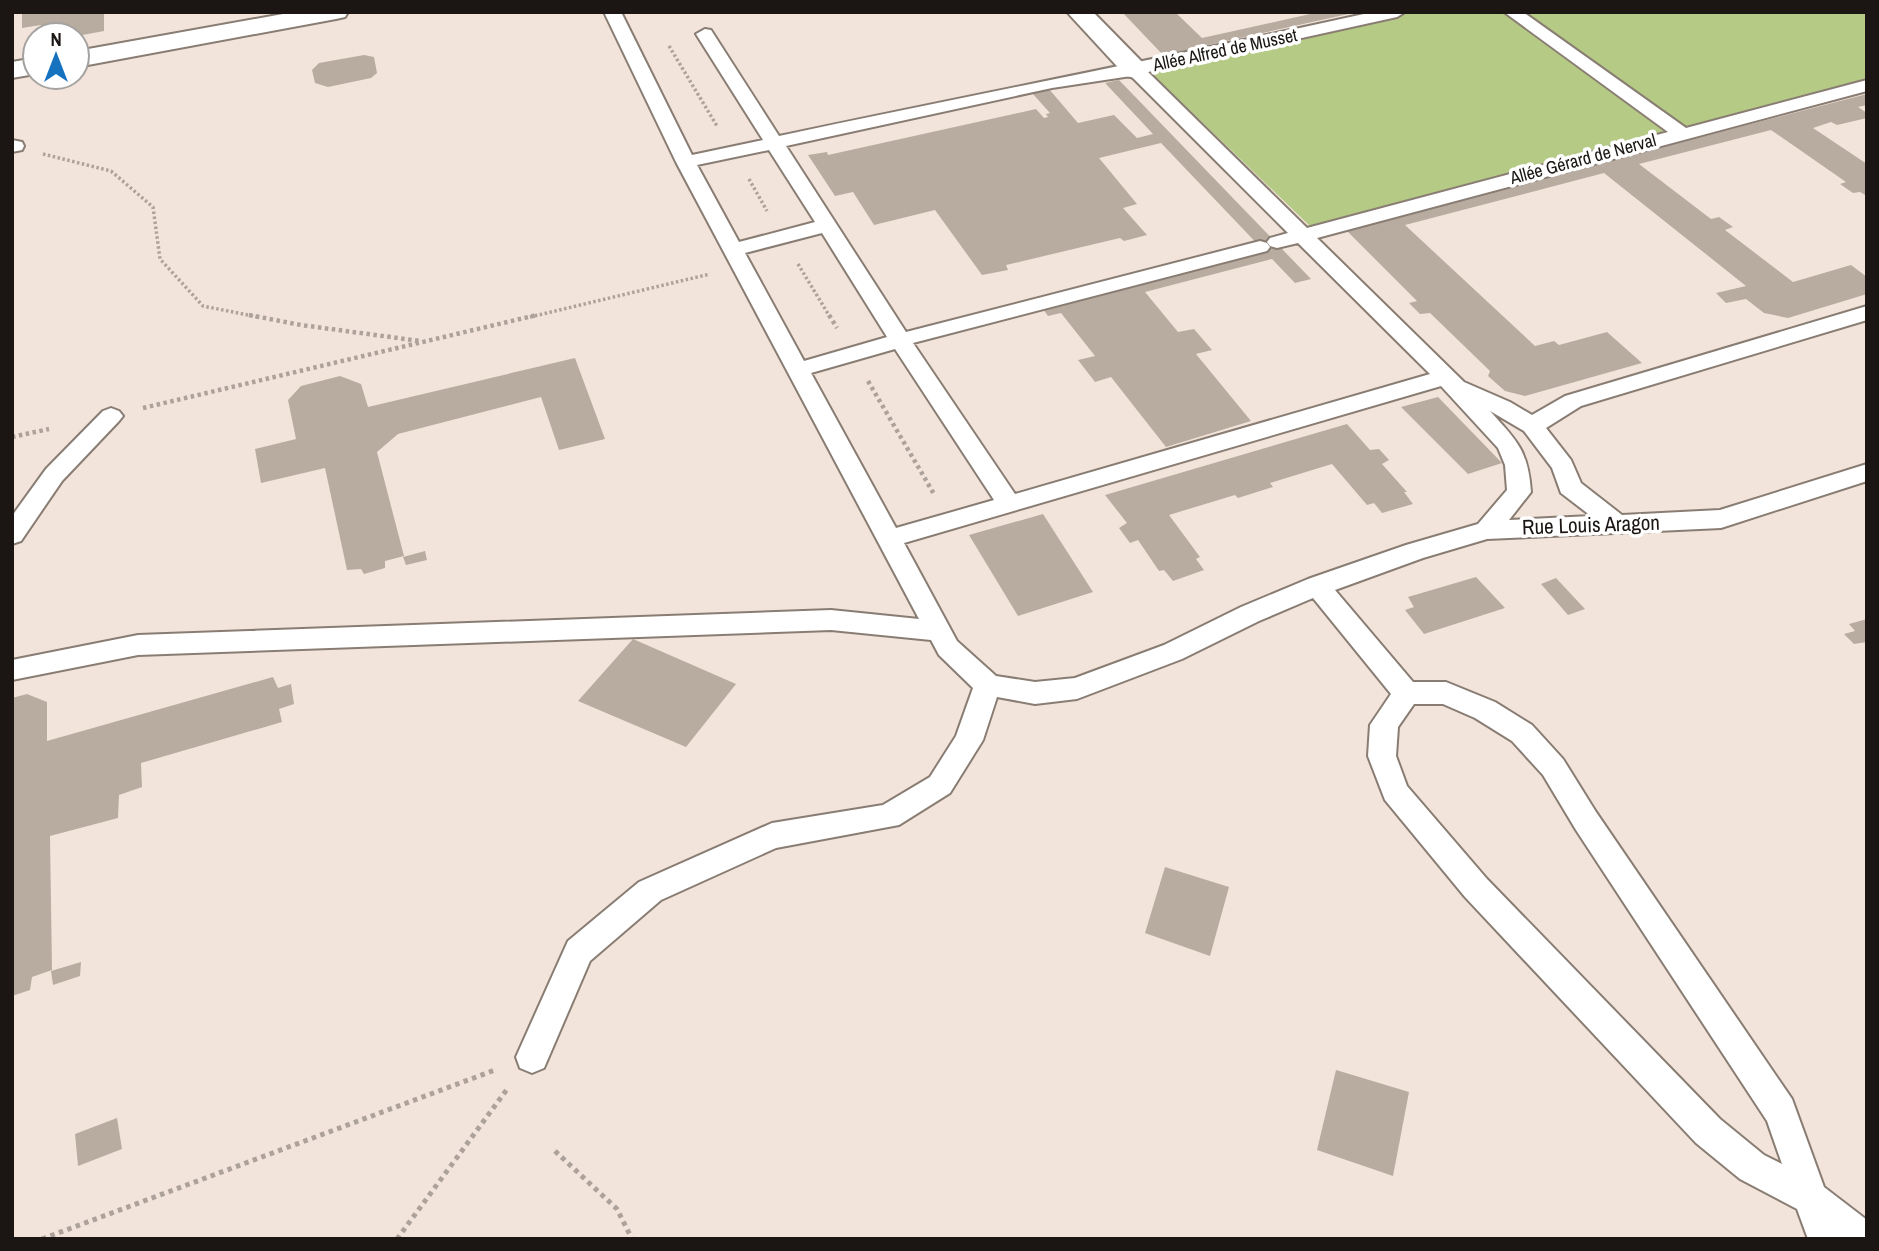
<svg xmlns="http://www.w3.org/2000/svg" width="1879" height="1251" font-family="'Archivo Narrow',sans-serif">
	<rect width="100%" height="100%" fill="#f2e4da"/>
	<path fill="#b4ca85" d="M1416,12H1867V81L1329,221L1312,228L1148,70Z"/>
	<g fill="#b8aca1">
		<path d="M22,12L104,13V31L77,36L40,35L41,25L22,28Z"/>
		<path d="M1122,12H1175L1202,38L1319,12L1353,13L1163,55Z"/>
		<path d="M364,55L374,57L377,73L371,78L328,87L315,83L312,70L319,63Z"/>
		<path d="M1119,80L1311,279L1295,283L1272,259L1145,292L1178,332L1194,329L1212,350L1196,354L1251,421L1166,447L1111,377L1095,382L1078,360L1095,356L1061,313L1048,316L1043,309L1265,252L1161,143L1099,158L1137,204L1123,208L1147,235L1124,241L1120,238L1006,265L1008,270L982,275L935,210L874,225L853,192L835,196L808,155L827,152L828,155L1036,109L1044,118L1048,117L1046,114L1050,113L1032,93L1049,89L1078,123L1114,115L1137,138L1153,134L1105,83Z"/>
		<path d="M1867,94V105L1858,107L1867,113V118L1837,125L1831,122L1813,128L1867,164V196L1860,192L1853,193L1840,184L1846,182L1771,130L1639,164L1711,219L1719,217L1733,227L1725,230L1793,282L1851,265L1867,277V294L1788,318L1764,313L1746,299L1726,303L1716,293L1746,286L1604,173L1405,225L1535,346L1554,341L1559,345L1607,332L1642,363L1525,396L1505,391L1488,376L1490,371L1430,313L1420,314L1409,303L1417,301L1345,229Z"/>
		<path d="M575,358L605,439L559,450L541,397L398,434L377,452L404,556L385,561V568L364,574L361,569L347,570L325,468L261,483L255,449L296,439L288,400L301,386L340,376L361,384L368,407Z"/>
		<path d="M1438,397L1502,463L1468,474L1401,407Z"/>
		<path d="M1347,424L1370,450L1379,449L1389,460L1382,464L1407,492H1404L1413,504L1382,513L1374,503L1367,505L1332,464L1270,483L1273,487L1238,498L1235,495L1169,515L1200,557L1196,559L1204,570L1173,581L1164,570L1159,571L1138,540L1130,543L1119,528L1127,523L1105,495Z"/>
		<path d="M1043,514L1093,592L1018,616L969,535Z"/>
		<path d="M425,551L427,560L406,565L403,557Z"/>
		<path d="M1476,577L1505,608L1424,634L1405,610L1414,607L1408,597Z"/>
		<path d="M1556,578L1585,609L1568,615L1541,584Z"/>
		<path d="M1867,619V642L1854,644L1844,634L1855,631L1849,624Z"/>
		<path d="M633,639L736,684L686,747L578,701Z"/>
		<path d="M273,677L278,688L291,684L294,704L279,709L282,722L141,763L142,787L119,795L118,818L50,836L52,970L32,977L30,990L12,996V698L27,694L47,702V741Z"/>
		<path d="M1165,867L1229,887L1210,956L1145,933Z"/>
		<path d="M81,962L80,976L53,985L51,971Z"/>
		<path d="M1336,1070L1409,1092L1393,1176L1317,1150Z"/>
		<path d="M117,1118L122,1149L78,1166L75,1134Z"/>
	</g>
	<g fill="none" stroke-linecap="round" stroke-linejoin="round">
		<g stroke="#897d73" stroke-width="4">
			<g id="service">
				<path d="M604,12H621L692,155L763,140L696,34L705,29L711,30L779,136C977,94 1175,56 1373,12H1405L1397,17L1148,72L1307,228L1668,132L1504,12H1523L1686,128L1867,80V91L1317,238L1464,382L1510,402L1532,415L1565,396L1867,306V320L1581,406L1546,428L1571,460L1581,483L1622,515L1720,510L1867,464V481L1721,528L1487,539L1423,558L1335,590L1413,682H1446L1495,702L1532,725L1563,759L1596,812L1792,1099L1824,1187L1867,1220V1239H1808L1797,1209L1740,1179L1696,1143L1465,897L1385,800L1368,756L1370,725L1391,694L1313,598L1259,621L1182,659L1077,699L1035,704L997,697L983,740L950,793L899,825L776,848L661,900L590,961L544,1068L532,1073L520,1068L516,1057L568,941L639,882L772,823L883,805L930,777L956,736L973,688L939,655L931,640L831,630L138,655L12,680V660L138,635L831,610L919,619L676,162ZM1131,76L1288,233L1270,238L1267,242L1270,246L1277,248L1298,243L1430,374L1015,494L913,343L1267,251L1270,247L1267,243L1260,241L906,332L786,146L1052,88ZM769,150L815,222L739,242L697,165ZM822,233L887,337L804,361L745,253ZM895,349L994,500L896,528L811,373ZM1441,386L1498,448L1505,465L1507,490L1478,524L1406,545L1308,579L1241,607L1164,645L1075,678L1035,682L996,676L957,641L904,543ZM1490,411L1524,431L1552,468L1561,493L1591,516L1509,520L1531,492C1528,450 1517,441 1490,411ZM1414,704H1443L1475,718L1512,741L1543,775L1576,830L1767,1121L1782,1164L1764,1155L1720,1119L1487,879L1407,786L1396,756L1398,727Z"/>
				<path d="M12,140L22,142L24,146L22,150L12,152Z"/>
				<path d="M111,408L119,411L123,416L119,421L62,481L21,541L12,544V516L46,469L103,411Z"/>
			</g>
		</g>
		<g stroke="#897d73" stroke-width="4">
			<g id="minor">
				<path d="M294,12H348L345,17L336,19L77,67V51Z"/>
				<path d="M1067,12H1093L1144,64L1148,70L1144,76L1135,78L1126,76Z"/>
				<path d="M35,58V74L12,78V62Z"/>
			</g>
		</g>
		<g stroke="#ada29b" stroke-width="3.5" stroke-dasharray="2.5 2.5" stroke-linecap="butt">
			<path d="M669,46L717,126"/>
			<path d="M43,154L111,171L153,207L160,259L203,306L258,317"/>
			<path d="M749,179L767,211"/>
			<path d="M798,264L830,317"/>
			<path d="M530,317L710,274"/>
		</g>
		<g stroke="#ada29b" stroke-width="4.5" stroke-dasharray="3.5 3.5" stroke-linecap="butt">
			<path d="M249,315L301,325L420,341"/>
			<path d="M829,315L837,328"/>
			<path d="M868,381L934,494"/>
			<path d="M143,408L537,315"/>
			<path d="M12,437L49,429"/>
		</g>
		<g stroke="#ada29b" stroke-width="5" stroke-dasharray="4.5 4.5" stroke-linecap="butt">
			<path d="M555,1151L617,1209L632,1239"/>
			<path d="M42,1239L495,1070"/>
			<path d="M397,1239L508,1088"/>
		</g>
		<use href="#service" fill="#fff" fill-rule="evenodd"/>
		<use href="#minor" fill="#fff" fill-rule="evenodd"/>
	</g>
	<g text-anchor="middle" stroke-width="7" stroke-linejoin="round" paint-order="stroke">
		<g font-size="18" fill="#1b1613" stroke="#fff">
			<text transform="translate(1225 50) rotate(-12)" y="6">Allée Alfred de Musset</text>
			<text transform="translate(1583 159) rotate(-15)" y="6">Allée Gérard de Nerval</text>
		</g>
		<g font-size="21" fill="#1b1613" stroke="#fff">
			<text transform="translate(1591 525) rotate(-2)" y="7">Rue Louis Aragon</text>
		</g>
	</g>
	<rect width="1879" height="1251" fill="none" stroke="#1b1613" stroke-width="28"/>
	<g transform="translate(56 56)"><circle r="33" fill="#ffffff" stroke="#a4a2a1" stroke-width="2"/>
	<path d="M0-5L12 26L0 18L-12 26Z" fill="#1672bf"/>
	<text y="-10" font-size="19" font-weight="bold" text-anchor="middle" fill="#1b1613">N</text>
	</g>
</svg>
